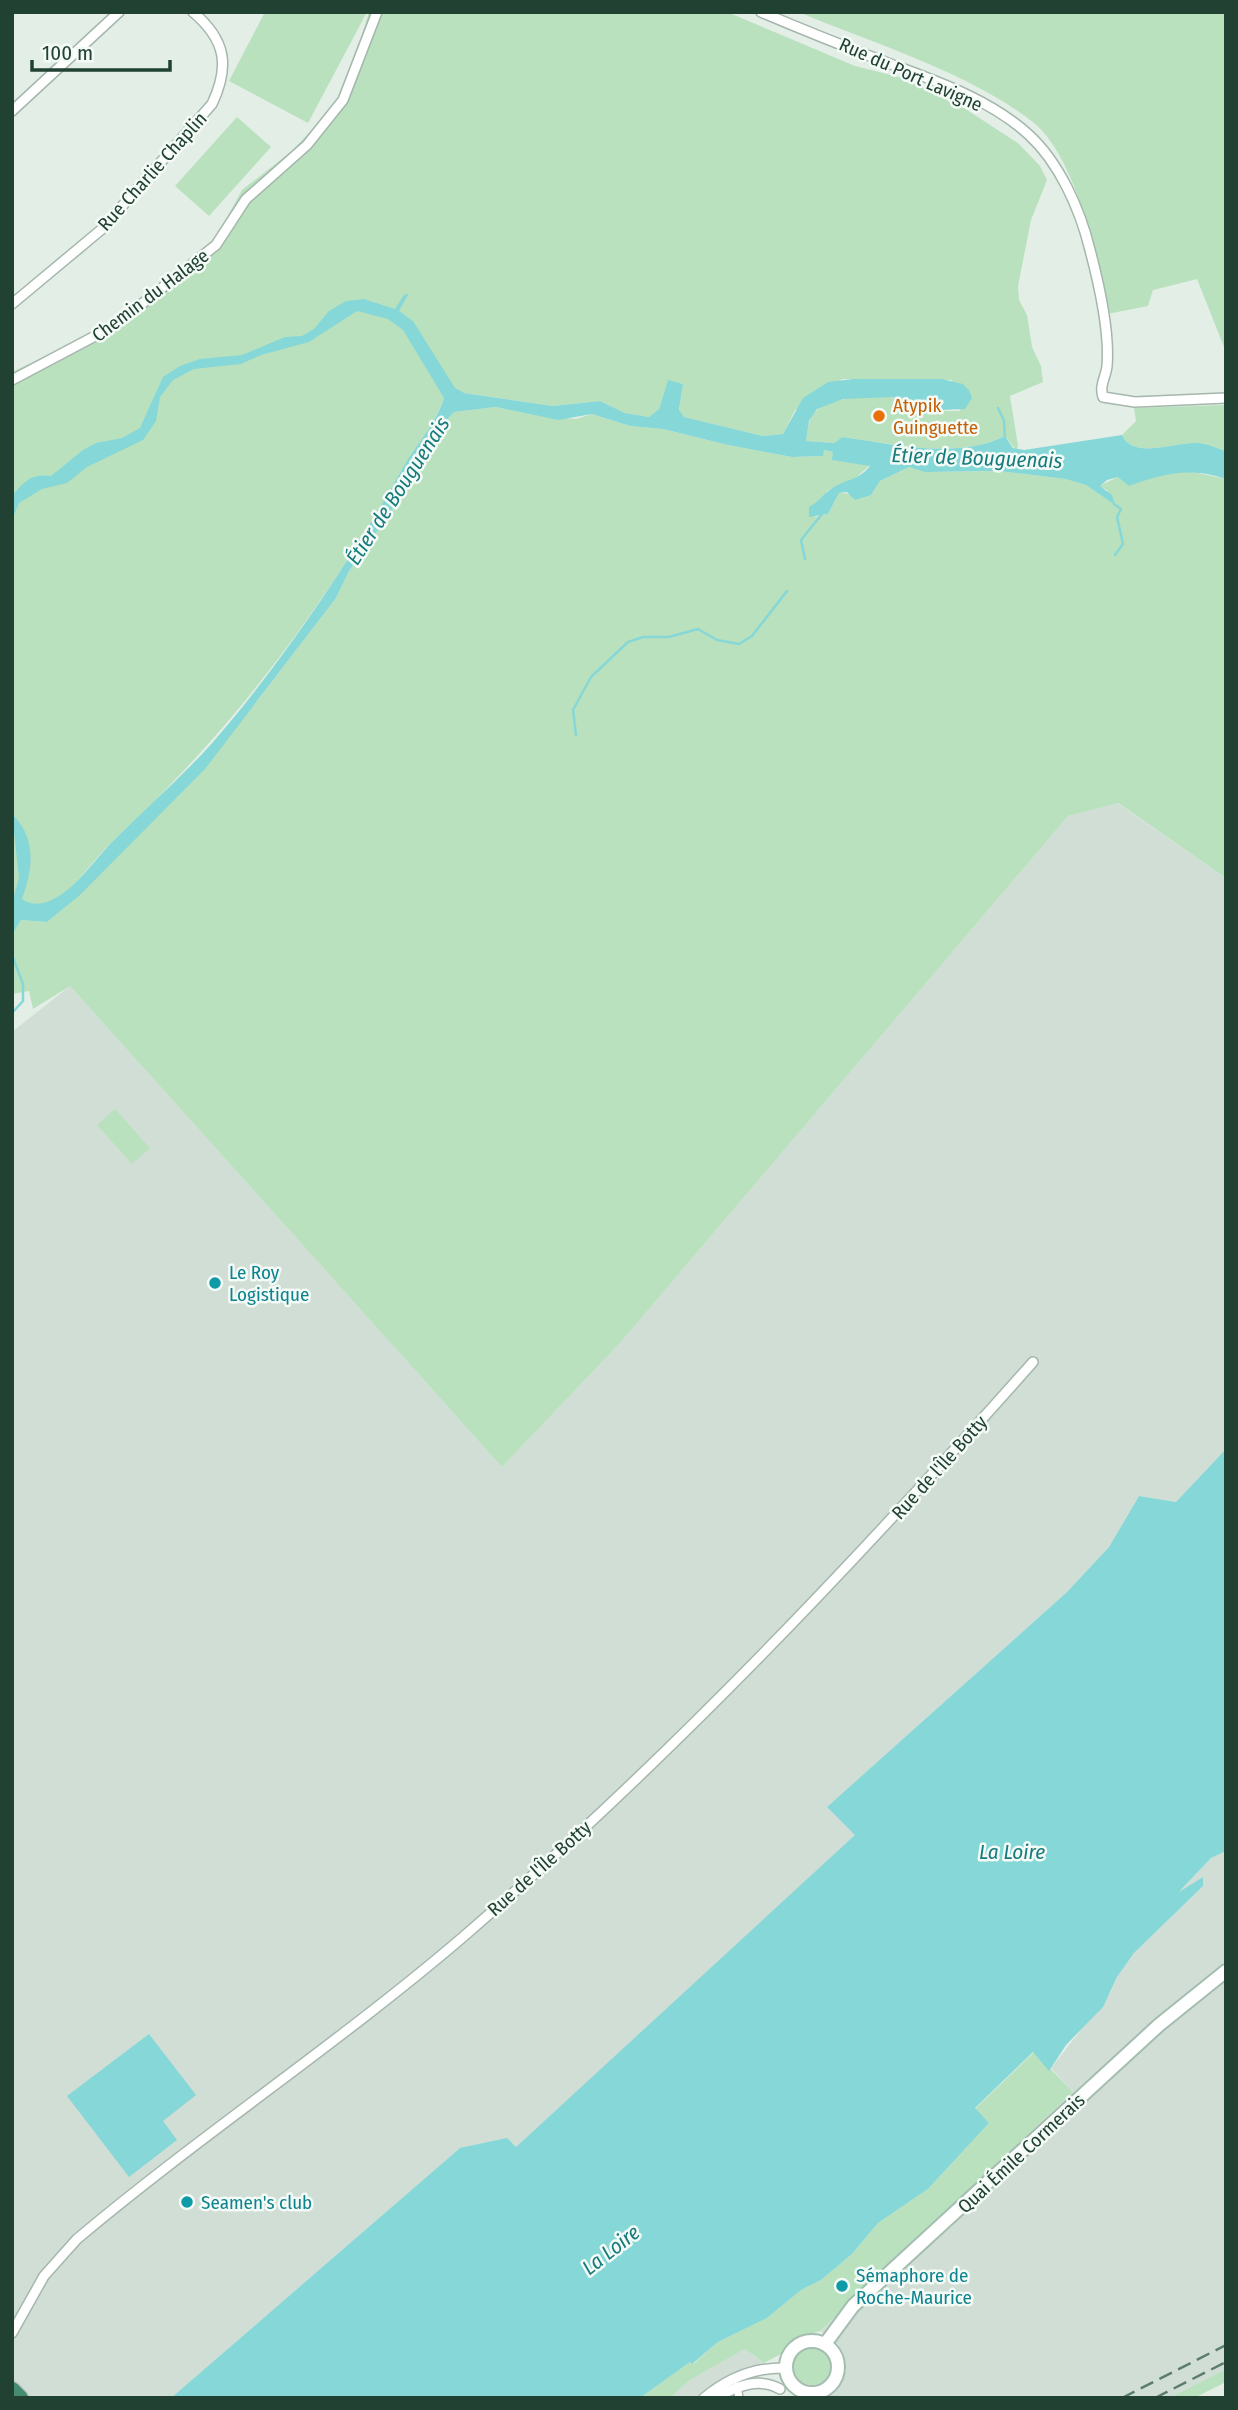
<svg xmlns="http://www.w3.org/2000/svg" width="1238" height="2410" font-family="'Fira Sans Condensed',sans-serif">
	<rect width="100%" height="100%" fill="#e3eee7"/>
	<g fill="#d1ded6">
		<path d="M1117,803L1226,878V1449L1176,1502L1139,1496L1109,1547L1067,1592L827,1807L856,1835L516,2147L460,2148L171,2398H12V1032L70,986L502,1467L620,1343L1068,816Z"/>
		<path d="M1226,1851V2369L1169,2398H823L841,2384L846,2372L843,2353L838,2344L820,2331L1073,2092L1051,2068L1110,1993L1117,1977L1134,1953L1203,1886V1877L1175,1897L1211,1858Z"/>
		<path d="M745,2349L769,2367L702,2398H670L690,2380Z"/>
	</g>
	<g fill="#bae1be">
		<path d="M265,12H367L308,123L229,81Z"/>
		<path d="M369,12H727L855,66L899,77L955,102L1019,144L1040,166L1047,180L1031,220L1018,286L1019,300L1027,315L1032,347L1041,366L1043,382L1010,396L1018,446L1016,450L1005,436C956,460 894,444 842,437L834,443L806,441C808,430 808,419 816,411C829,397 884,391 901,400C905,403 909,407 913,411H960L952,380L842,379L795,410L783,434L763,436L684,417L679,411L683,384L668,381L659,409L649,417L625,413L600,401L553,406L464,393L444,398C435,424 415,447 401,471C324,608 229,734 113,841C92,860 75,890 49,903C40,907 23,905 12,906V372L95,332L198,256L215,239L242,190L292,151L329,111L347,83Z"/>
		<path d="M798,12H1226V352L1197,279L1153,290L1148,306L1107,314C1100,263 1075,156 1034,123C971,73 873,43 798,12Z"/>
		<path d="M237,117L271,147L209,216L175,186Z"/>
		<path d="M1226,405V451C1217,448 1208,444 1199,443C1178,441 1133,461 1122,435L1136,421L1134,408Z"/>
		<path d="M496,407L540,416L576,419L592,414L630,426L663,429L728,445L792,457L822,456L824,450L833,452V460L870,465L850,483L840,484L827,491L815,517L828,514L839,493L871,495L880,481L909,467L940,472L998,471L1067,479L1086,485L1114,504L1107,490L1099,486L1118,477L1123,480L1188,471L1226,479V878L1118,803L1068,816L620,1343L502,1467L70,986L33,1009L29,991L12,994V935L21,920L47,922L64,908L255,704L336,598L349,571L390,513L443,424L454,412Z"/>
		<path d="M115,1109L150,1148L132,1164L97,1125Z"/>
		<path d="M1034,2052L1073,2092L820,2331L792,2341L781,2354L764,2363L745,2349L690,2380L670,2398H640L690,2362L693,2364L718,2342L767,2318L801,2290L821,2280L852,2254L878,2223L928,2189L989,2123L975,2109Z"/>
		<circle cx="812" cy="2366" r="19"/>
		<path d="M1226,2369V2382L1194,2398H1169Z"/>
	</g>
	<g fill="#86d7d7">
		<path d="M409,293L399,311L413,321L455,388L464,393L553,406L600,401L625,413L649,417L659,409L668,380L683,384L679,410L684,417L763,436L783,434L803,398L828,382L853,379H942L963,384L969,390L972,398L965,409L940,410L923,415L893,397L843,399L817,409L809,421L806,441L834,443L842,437C893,444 957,460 1005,436L1013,448L1024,450L1122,435C1133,461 1178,441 1199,443C1208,444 1217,448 1226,451V479C1190,467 1164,473 1129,486L1118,477L1107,480L1100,486L1112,495L1115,505L1086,485L1066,479L998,471L925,472L909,467L880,481L871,495L855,500L847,492L839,493L828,514L809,517V507C819,502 822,495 831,489C845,479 858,481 870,466L832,460L833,452L824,450L823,456L792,457L728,445L663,429L630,426L592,414L558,420L496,407L454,412L443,424L390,513L349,571L336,598L205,769L80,895L47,922L21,920L12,935V902L19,878L12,814C37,838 33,869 22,899C54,921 92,862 112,842C146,808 182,777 214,741C283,661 349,563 401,471C414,447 436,424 444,398L403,330L388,319L357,311L309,342L261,355L241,364L194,369L173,380L160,397L156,421L143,440L87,467L67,483L42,489L19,503L14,515L12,553V496C24,481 32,473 51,476L83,450L96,443L122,438L140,428L163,377L180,366L200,359L242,355L285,337L302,336L314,329L329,311L346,301L364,299L395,309L404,295Z"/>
		<path d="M1226,1449V1851L1211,1858L1179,1892L1203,1877V1886L1134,1953L1117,1977L1103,2007L1066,2045L1049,2071L1033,2052L975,2108L989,2123L928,2189L878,2223L852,2254L821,2280L801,2290L767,2318L718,2342L692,2364L690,2362L640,2398H171L460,2148L507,2138L516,2147L855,1835L827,1807L1067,1592L1109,1547L1139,1496L1176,1502Z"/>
		<path d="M149,2034L196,2095L163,2121L177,2140L129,2177L67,2096Z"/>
	</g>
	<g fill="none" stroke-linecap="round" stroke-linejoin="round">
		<g stroke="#86d7d7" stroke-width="2.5">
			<path d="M998,408L1004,421L1005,439"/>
			<path d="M1114,504L1121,509L1117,517L1123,544L1115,555"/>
			<path d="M805,559L801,540L822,514"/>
			<path d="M576,735L573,710L591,677L628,642L643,637H669L698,629L717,640L739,644L752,636L787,591"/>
			<path d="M12,955L23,984V1001L12,1013"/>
		</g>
		<g stroke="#a5b7ad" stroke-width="10">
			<path id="pedestrian" d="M737,2386L739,2398"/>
		</g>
		<g stroke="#a5b7ad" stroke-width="12">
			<g id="minor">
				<path d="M761,12C801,29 841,45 880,60C930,79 987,97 1028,134C1059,162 1080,209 1090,250C1099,284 1110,331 1107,366C1106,377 1099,385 1103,397L1135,402L1226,398"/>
				<path d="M12,111L119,12"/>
				<path d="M12,304L102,229L212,104C230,66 226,40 193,12"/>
				<path d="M12,380L114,326L216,245L246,199L307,145L343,100L377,12"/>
				<path d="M12,2333L44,2276L77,2239C202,2134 339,2043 463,1937C668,1760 854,1564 1033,1362"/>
				<path d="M719,2396C738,2386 759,2377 780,2389"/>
				<path d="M704,2398C728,2378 754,2367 786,2368"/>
			</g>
		</g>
		<g stroke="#a3beb0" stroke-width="16">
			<g id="secondary">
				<circle cx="812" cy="2367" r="26"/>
				<path d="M825,2344L853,2306L1159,2025L1226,1971"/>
			</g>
		</g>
		<g stroke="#c1cac6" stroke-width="19">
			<path id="trunk" d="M12,2390L20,2398"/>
		</g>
		<use href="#pedestrian" stroke="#fff" stroke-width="7"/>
		<use href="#minor" stroke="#fff" stroke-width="9"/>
		<use href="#secondary" stroke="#fff" stroke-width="12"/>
		<use href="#trunk" stroke="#468c72" stroke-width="16"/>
		<g stroke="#5b7c6e" stroke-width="2.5" stroke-dasharray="14 7" stroke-linecap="butt">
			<path d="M1122,2398L1226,2345"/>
			<path d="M1155,2398L1226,2362"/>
		</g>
	</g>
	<circle fill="#e8710a" stroke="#f4faf6" stroke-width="2.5" cx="879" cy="416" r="7"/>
	<g fill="#0f9aa8" stroke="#f4faf6" stroke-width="2.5">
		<circle cx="215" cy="1283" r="7"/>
		<circle cx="187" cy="2202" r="7"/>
		<circle cx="842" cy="2286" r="7"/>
	</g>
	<g text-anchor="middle" stroke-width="5" stroke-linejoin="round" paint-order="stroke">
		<g font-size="19" fill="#214133" stroke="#f4faf6">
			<text transform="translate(911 74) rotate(24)" y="7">Rue du Port Lavigne</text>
			<text transform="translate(152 171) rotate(-48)" y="7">Rue Charlie Chaplin</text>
			<text transform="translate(150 295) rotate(-37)" y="7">Chemin du Halage</text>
			<text transform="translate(939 1467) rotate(-48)" y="7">Rue de l'Île Botty</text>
			<text transform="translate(539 1868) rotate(-42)" y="7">Rue de l'Île Botty</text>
			<text transform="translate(1021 2153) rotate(-43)" y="7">Quai Émile Cormerais</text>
		</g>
		<g font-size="19" fill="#c56008" stroke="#f4faf6" text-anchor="start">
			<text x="893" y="412">Atypik<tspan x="893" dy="22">Guinguette</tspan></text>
		</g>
		<g font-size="19" fill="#0d838f" stroke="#f4faf6" text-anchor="start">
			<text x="229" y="1279">Le Roy<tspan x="229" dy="22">Logistique</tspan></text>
			<text x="201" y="2209">Seamen's club</text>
			<text x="856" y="2282">Sémaphore de<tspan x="856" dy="22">Roche-Maurice</tspan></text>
		</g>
		<g font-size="21" font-style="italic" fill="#157b7d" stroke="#f4faf6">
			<text transform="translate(977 458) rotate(2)" y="7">Étier de Bouguenais</text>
			<text transform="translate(398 491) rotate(-57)" y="7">Étier de Bouguenais</text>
			<text x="1012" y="1859">La Loire</text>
			<text transform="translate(611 2250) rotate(-38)" y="7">La Loire</text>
		</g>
	</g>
	<rect width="1238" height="2410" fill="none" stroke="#214133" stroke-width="28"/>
	<path d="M32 60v10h138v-10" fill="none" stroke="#214133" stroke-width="3.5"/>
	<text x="42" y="60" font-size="21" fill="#214133" stroke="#f4faf6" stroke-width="5" paint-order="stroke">100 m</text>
</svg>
